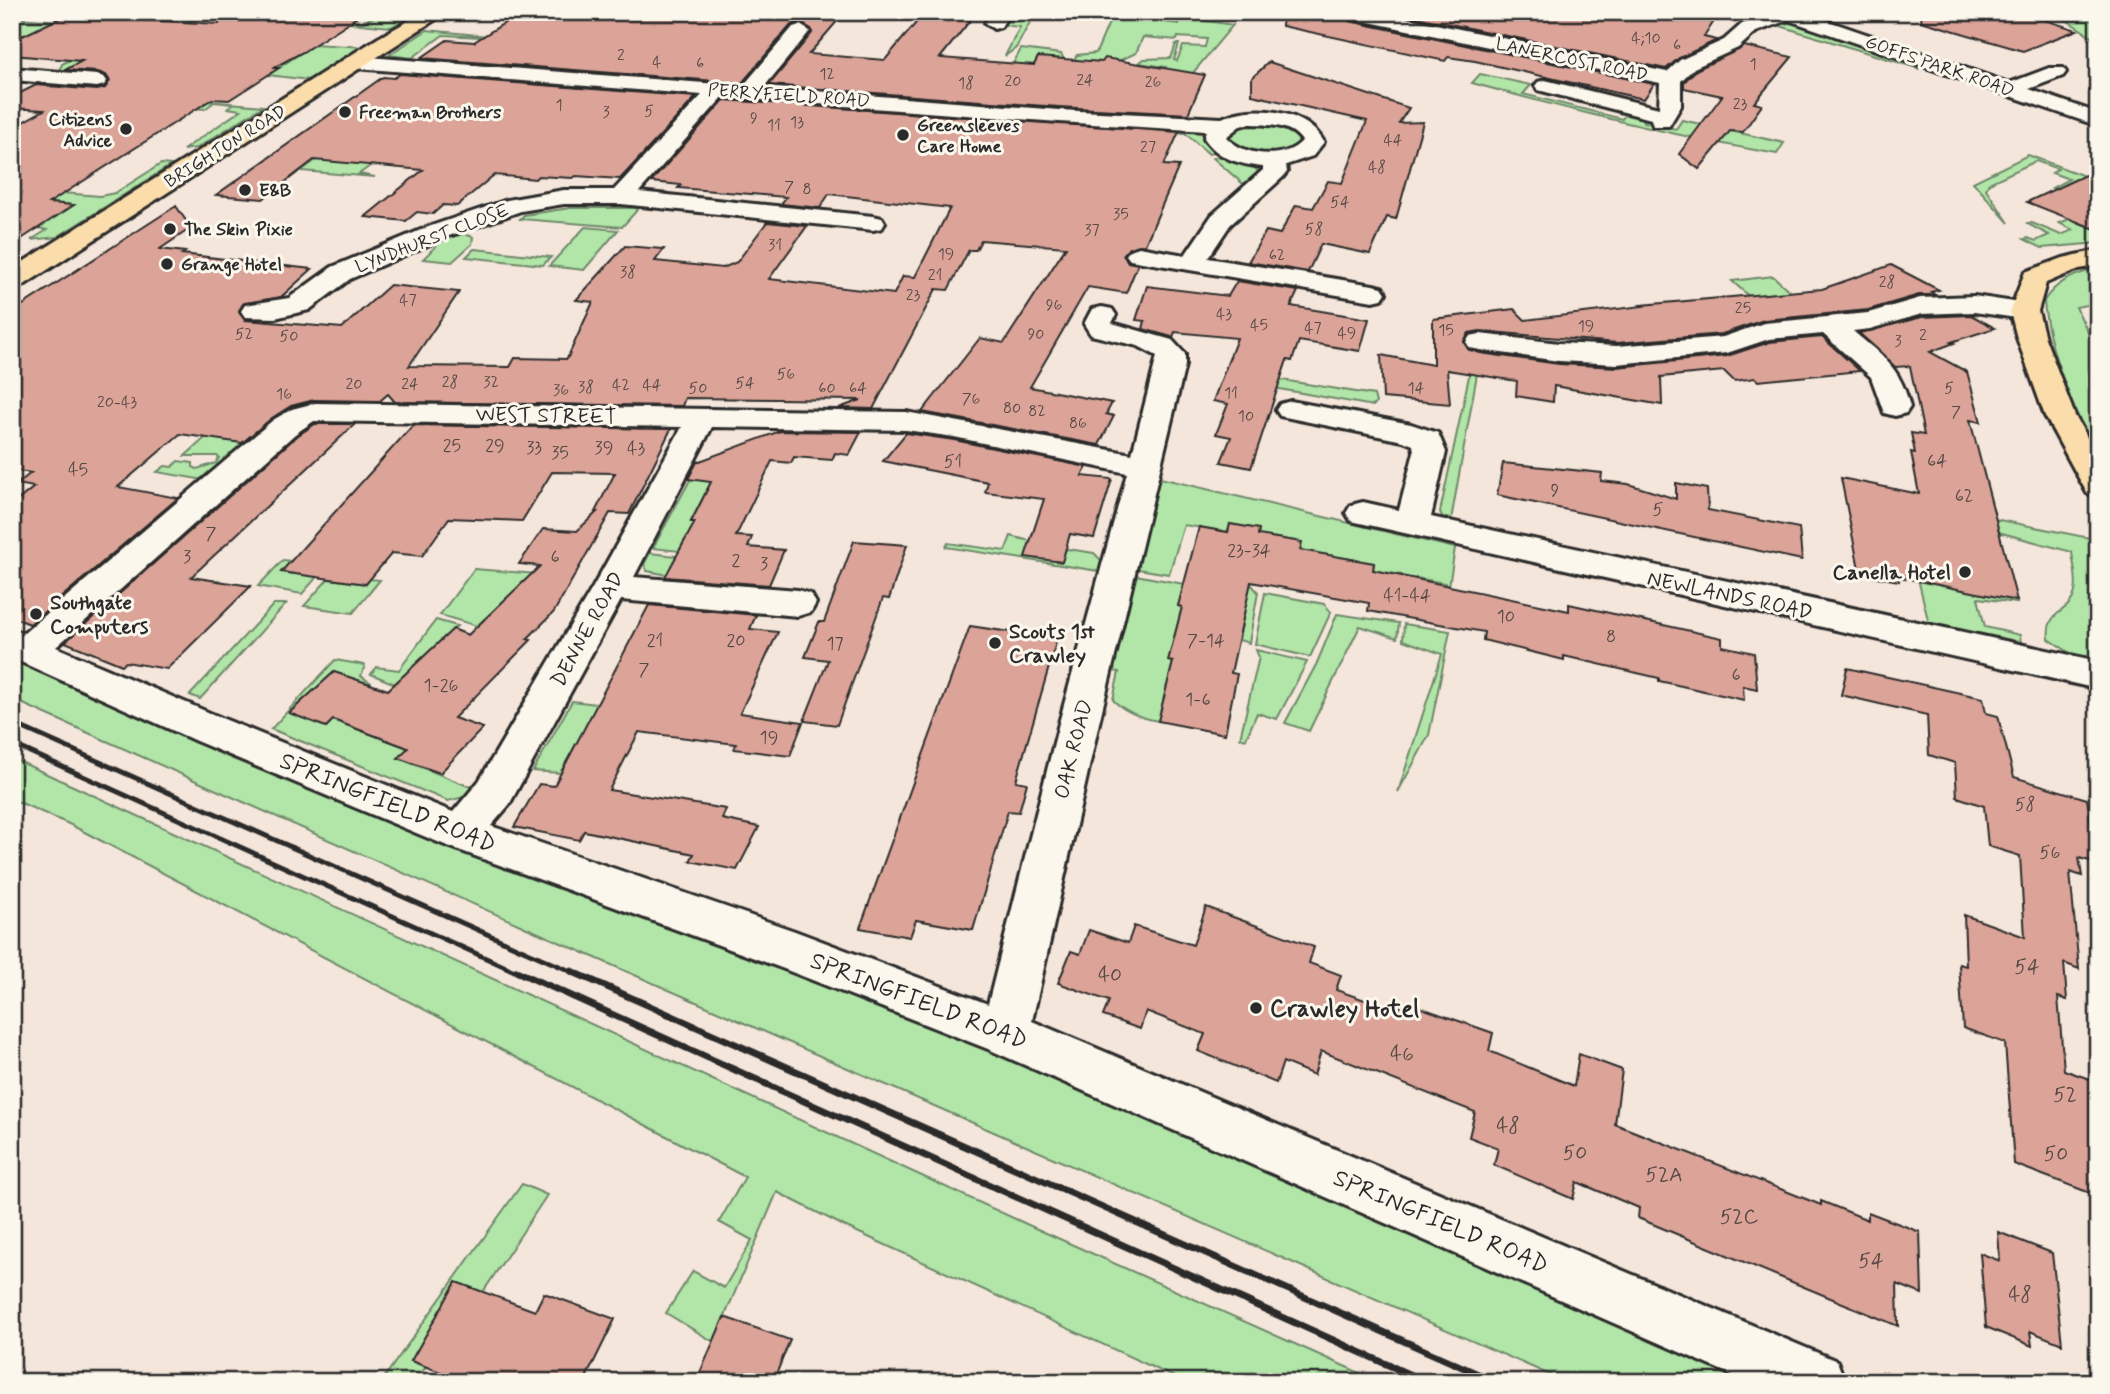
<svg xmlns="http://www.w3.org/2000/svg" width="2110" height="1394" font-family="Mynerve,sans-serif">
	<rect width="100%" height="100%" fill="#f5e6db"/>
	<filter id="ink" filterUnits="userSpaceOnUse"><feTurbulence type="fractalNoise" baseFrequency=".0143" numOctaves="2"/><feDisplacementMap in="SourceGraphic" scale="14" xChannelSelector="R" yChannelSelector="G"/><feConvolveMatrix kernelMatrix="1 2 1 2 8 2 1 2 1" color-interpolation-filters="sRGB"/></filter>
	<g filter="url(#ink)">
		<g fill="#b1e6a8" stroke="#6e886a" stroke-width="2">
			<path d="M106,12H206L167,36L366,47L309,80L268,75L302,52L122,68L106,76L60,70L62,64L70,60L82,61L70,68L173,29L172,20Z"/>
			<path d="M383,12H421L391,27L339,22L341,19L363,22Z"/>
			<path d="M1023,12H1082L1179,24L1182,17L1233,25L1162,110L1166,67L1139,63L1144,59L1171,58L1176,44H1179L1174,60L1177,61L1183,46L1205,47L1207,39L1178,37L1177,40L1143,37L1136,53L1114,63L1073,61L1077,55L1096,53L1111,18L1035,13L1016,48L1005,56L1020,27L1002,25L1004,21H1018Z"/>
			<path d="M2054,12H2098V40L2094,38Z"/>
			<path d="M16,18L69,22L38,36L12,34V20Z"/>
			<path d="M1792,23L1909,61L1920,69L1777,25Z"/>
			<path d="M427,30L519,39L443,35L412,58L389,55Z"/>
			<path d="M1021,49L1061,54L1064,59L1038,57L1034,65L1013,64Z"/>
			<path d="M1480,74L1531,85L1523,94L1622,119L1628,112L1644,118V122L1676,129L1682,120L1784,143L1777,154C1674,136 1573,111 1472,83Z"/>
			<path d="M160,97L263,106L197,148L183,150L241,110L228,108L233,104L214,102L205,109L157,105Z"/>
			<path d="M1240,123L1280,124L1304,139L1298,150L1262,156L1224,142L1225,131Z"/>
			<path d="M1136,126L1199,129L1217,150L1209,154L1186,134L1135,130Z"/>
			<path d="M2028,155L2098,181L2096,186L2076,179L2065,184L2059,191L2052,188L2069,179L2052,173L2058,169L2036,161L1989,183L1986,189L2009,223L1973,182Z"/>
			<path d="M1219,156L1247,162L1258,171L1259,176L1251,184L1242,183L1213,158Z"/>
			<path d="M316,160L377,161L359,174L375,177L301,171Z"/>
			<path d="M161,164L171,165L57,237L31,240L47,230L38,228L73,205L12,199V189L100,196L115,193Z"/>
			<path d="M570,208H639L622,227L520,219L524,215Z"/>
			<path d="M2070,219L2091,228L2098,225V243L2042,248L2024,239L2028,238L2036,241L2049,235L2026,223H2032L2061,235L2073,230L2059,223Z"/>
			<path d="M585,227L618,230L584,270L549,266Z"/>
			<path d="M464,234L473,237L472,244L452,262L423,259L443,239Z"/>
			<path d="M474,249L551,257L543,265L466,257Z"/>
			<path d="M2098,269V303L2076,307L2098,354V447C2071,417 2047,340 2044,301C2056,281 2076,273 2098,269Z"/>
			<path d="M1773,276L1816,315L1774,319L1732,281Z"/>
			<path d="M1482,346L1451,520L1443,518L1440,512L1475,348Z"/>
			<path d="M1258,376L1374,395L1376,403L1373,406L1274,388Z"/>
			<path d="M206,437L247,444L204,480L157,472L165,466L172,467L178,461L193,463V467L197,469L216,463L219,458L217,456H185Z"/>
			<path d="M701,460L716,461L711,482L691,521L697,522L687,542L684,541L679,551L653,548Z"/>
			<path d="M1156,477L1455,548L1443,624L1445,583L1416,578L1414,588L1401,586L1402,575L1373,570L1374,563L1300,550L1301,543L1257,538L1259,529L1230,524L1228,532L1184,525L1169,574L1132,568Z"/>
			<path d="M1944,509L2090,538L2098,560V661L2073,655L2049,639C2045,609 2070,615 2075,592C2078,579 2073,564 2072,552L1998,532Z"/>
			<path d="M1904,521L1924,582L2017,601V603L1978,598L1985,627L2020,635L2021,644L1929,624Z"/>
			<path d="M1011,536L1030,541L1026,557L1062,562L1065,550L1068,549L1094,553L1101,560L1099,571L946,547L948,543L1005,551Z"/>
			<path d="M650,553L676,556L671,567L685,578L647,571L644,564Z"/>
			<path d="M283,560L291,561L282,572L317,577L302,594L258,586Z"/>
			<path d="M474,569L538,574L509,596L477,626L440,615Z"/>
			<path d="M1130,574L1184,584L1178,606L1182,607L1168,661L1173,662L1158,721C1141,718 1125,712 1113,700L1119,672L1106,670Z"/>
			<path d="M328,579L366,584L370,579L380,580L353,613L304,606Z"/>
			<path d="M1250,583L1258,592L1249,643L1239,640Z"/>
			<path d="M1265,593L1324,604L1331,612L1310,657L1255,644Z"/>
			<path d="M274,604H286L200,699L190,695Z"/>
			<path d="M1337,614L1399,623L1397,638L1360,626L1309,731L1285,723L1317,663Z"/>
			<path d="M436,620L457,626L395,684L371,674L376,667L399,670Z"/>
			<path d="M1404,624L1450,631L1429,735L1398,792L1442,654L1403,640Z"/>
			<path d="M1256,650L1307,662L1277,719L1257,713L1246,739L1240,738L1259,657Z"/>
			<path d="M12,657L228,757L427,837L934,1021L1754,1382H1566L527,928L12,699Z"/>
			<path d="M335,660L365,665L361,676L371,683L370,686L334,673L289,713L326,727L333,720L408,748L399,758L473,788L468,796L448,801L271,729Z"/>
			<path d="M572,701L605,705L578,741L560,773L533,771Z"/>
			<path d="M12,758L1035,1228L1380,1382H1185L842,1225L777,1192L714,1342L666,1313L693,1271L724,1288L752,1240L719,1222L745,1177L71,825L12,799Z"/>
			<path d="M522,1184L547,1195L483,1292L456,1283L411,1361L426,1367L414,1382H381Z"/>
		</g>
		<g fill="#dca498" stroke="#2b2b2b" stroke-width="2">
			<path d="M220,12H365L303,52L273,68H279L229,100L212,99L49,203L74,205L12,245V128L44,110L12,108V97L36,85L97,90L105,88L110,81L106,75L98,72L65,70L82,61L12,55V41L64,16L219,24Z"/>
			<path d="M522,12H845L809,54L885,60L925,12H977L940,58L1034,65L1038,57L1102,62L1105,58L1205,75L1188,114L1059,107L769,85L812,33L811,29L799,22L791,25L742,83L421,58L447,40L474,42Z"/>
			<path d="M1283,12H1338L1349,21L1654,84L1644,99L1475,61L1448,57L1445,61L1282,26Z"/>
			<path d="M1392,12H1682L1716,18L1704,37L1717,40L1679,58L1666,69Z"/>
			<path d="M1922,12H2019L2077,30L2023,51L1921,21Z"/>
			<path d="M1744,46L1792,57L1754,103L1762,105L1743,132L1730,131L1699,169L1679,154L1722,96L1684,88V82L1696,70Z"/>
			<path d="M1269,62L1409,108L1399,123L1423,122L1396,219L1387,217L1370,254L1321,244L1308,272L1248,262L1266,231L1280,234L1296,205L1313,208L1328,181L1342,183L1367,121L1252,95V78Z"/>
			<path d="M400,74L696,97L620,179L576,176L573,178L538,176L535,179L494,175L457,206L443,205L433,214L417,212L406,221L365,217L423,170L314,160L263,199L216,195L383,77L394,78Z"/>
			<path d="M724,100L1179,132L1164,165L1179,166L1145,245L1129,248L1123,255L1128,262L1138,264L1126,293L1088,287L1030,387L1112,403L1106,414L1114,416L1099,445L922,412L980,338L1004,343L1066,247L981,240L976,250H969L948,290L936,289L873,409L839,408L861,400L685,398L682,406L395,402L388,394L380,401L314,400L291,406L272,418L242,443L180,434L118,487L178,498L30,624L12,617V505L34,487L17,484L31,473L12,470V312L176,206L191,228L160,249L185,252L182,254L312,269L281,297L243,304L239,312L245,320L342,328L390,285L459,292L409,366L510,367L515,358L567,359L593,302L576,300L625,246L664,249L655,261L723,268L737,262L767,222L807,226L769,279L894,294L903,276L915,277L950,208L829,194L820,208L781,204L786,197L678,188L681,185L651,182Z"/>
			<path d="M2098,169V230L2027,202Z"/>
			<path d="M1891,265L1939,290L1931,292L1935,295H1919L1868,310L1764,320L1722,334L1617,343L1480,331L1469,333L1464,341L1468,349L1480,353L1559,364L1617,367L1727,356L1770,342L1822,337L1860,371L1758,381L1755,378L1734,381L1724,371L1661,377L1662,405L1554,386L1553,402L1516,396L1517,381L1447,370L1450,404L1383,398L1381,355L1433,365V319L1514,309L1525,320L1643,306L1641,305L1822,289Z"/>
			<path d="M1237,281L1298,291L1291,306L1369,319L1360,351L1299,341L1292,361L1287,360L1251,468L1221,462L1231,437L1216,434L1228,404L1213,401L1237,338L1175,332L1173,337L1168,336L1143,329L1145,321L1136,320L1147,286L1228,296Z"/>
			<path d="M1971,315L1995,328L1951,342L1954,343L1930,352L1967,372L1981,422L1970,420L2017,601L1899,577V581L1860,574L1841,478L1919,494L1911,452L1915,453L1911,433L1924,435L1910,366L1895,367L1859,333L1922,317Z"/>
			<path d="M315,424H355L191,577L251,586L167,669L126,662L122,665L65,642L297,436Z"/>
			<path d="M413,425L671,429L629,514L610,513L554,612L527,639L531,640L454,718L483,728L440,773L398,758L408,748L333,720L326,727L289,713L334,672L388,690L453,629L468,635L540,566L519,564L543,529L577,531L597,512H595L615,473L552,472L522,521L449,518L422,556L392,553L366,584L281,572Z"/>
			<path d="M780,431L861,432L849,455L835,453L832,460L794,457L791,463L772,461L736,536L752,537L748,547L784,550L769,585L665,577L695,522H691L711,482L688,479L697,462Z"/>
			<path d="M906,433L954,440L1087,467L1082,476L1112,479L1094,538L1070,534L1062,562L1025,557L1044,499L985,492L988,482L883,461Z"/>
			<path d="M1503,463L1602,473L1601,481L1628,484L1676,499V483L1707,489L1708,510L1799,528L1802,560L1497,495Z"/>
			<path d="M1230,524L1259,529L1258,535L1302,542L1300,550L1374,563L1373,570L1569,611V604L1722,638V646L1754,653L1757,689L1743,686L1744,700L1659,681V678L1564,656V660L1483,640L1484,632L1368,611L1369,603L1251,582L1231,673L1237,674L1225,734L1158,721L1173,662L1168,661L1182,607L1178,606L1199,527L1228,532Z"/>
			<path d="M854,541L907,545L889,599L883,598L837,725L804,721L828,660L805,657L819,622H824Z"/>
			<path d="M649,605L756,615L750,629L778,632L740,713L803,722L790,756L734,749L736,744L639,732L609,790L726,809L722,819L759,827L737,870L690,861L694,854L584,831L579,840L514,827L539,784L554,786Z"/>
			<path d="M970,626L1057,639L1016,781L1027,783L1019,812L1008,811L973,930L916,920L910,937L860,928Z"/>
			<path d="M1847,668L1983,698L1986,713L1998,716L2014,777L2087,799L2097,863L2079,858L2082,876L2070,872L2079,969L2064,963L2067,1000L2058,997L2064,1070L2098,1082V1196L2014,1164L2005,1043L1963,1028L1959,964L1966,966L1964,915L2025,937L2020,856L1988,846L1984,806L1957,797L1955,763L1929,755L1927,715L1841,695Z"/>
			<path d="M1206,907L1314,947L1309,963L1341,975L1336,990L1399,1012L1402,1001L1493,1033L1489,1051L1574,1086L1579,1054L1622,1070L1615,1124L1821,1205V1201L1868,1220V1212L1920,1232L1922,1294L1897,1284L1898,1326L1638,1218L1639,1208L1577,1182L1573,1199L1494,1165L1498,1148L1469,1137L1475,1112L1321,1051L1314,1075L1283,1062L1276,1083L1198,1051L1205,1034L1146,1011L1140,1029L1103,1016L1109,1001L1058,983L1071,951L1080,954L1089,930L1128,943L1134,926L1193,945Z"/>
			<path d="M1998,1232L2052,1253L2062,1344L2030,1331L2032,1346L1986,1327L1980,1253L2000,1261Z"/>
			<path d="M456,1282L535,1311L544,1293L615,1319L584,1382H467L411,1361Z"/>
			<path d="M724,1317L790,1340L773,1382H696Z"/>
		</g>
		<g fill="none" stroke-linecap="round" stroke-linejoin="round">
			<g stroke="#2b2b2b" stroke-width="6">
				<g id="minor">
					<path d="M992,12H1010L1001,27L994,29L985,23Z"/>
					<path d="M1341,12H1378L1667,72L1680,60L1724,40L1742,24L1774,12H1802L2009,83L2049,68H2063L2066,72L2063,76L2029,89L2098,113V126L1788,20L1756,32L1738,48L1694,68L1681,81V106L1669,126H1653L1651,119L1538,90L1535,86L1538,82L1545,80L1659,108L1660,83L1350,18Z"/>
					<path d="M800,25L810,31L764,87L1059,110L1222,118C1254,103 1306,110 1324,142L1313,156L1286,165L1287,172L1283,177L1230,225L1208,258L1373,285L1382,287L1386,293L1382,299L1373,301L1130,260L1126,255L1130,250L1139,247L1185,255L1212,215L1263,170V167C1239,164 1218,159 1204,138L1206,131L1059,122L723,97L639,192L873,216L882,218L885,223L882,228L873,230L621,204H564L521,211L446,237L350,279L309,310L275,318L245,317L241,311L245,305L289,298L332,267L428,227L507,200L564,190H614L702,95L355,68L348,66L345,62L348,58L355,56L743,86L793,27ZM1247,124C1266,125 1290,123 1302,141C1284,161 1243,156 1226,137L1240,126Z"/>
					<path d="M12,68L97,75L104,77L107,81L104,85L97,87L12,80Z"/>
					<path d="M1974,296L2034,305L2038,311L2034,317L2024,319L1974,312L1922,314L1870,329L1853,331C1883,357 1900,366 1910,407L1906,413L1895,416L1884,413L1871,377L1823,334L1769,339L1727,353L1617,364L1559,361L1480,350L1470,348L1466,342L1470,336L1480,334L1559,343L1617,346L1723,337L1764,323L1868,313L1920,298Z"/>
					<path d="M1102,307L1112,309L1116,315L1112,323L1172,340L1185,354V365L1099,723L1032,1021L1837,1361L1845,1382H1748L988,1049L784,969L445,845L196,741L12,658V630L24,633L273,420L292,409L315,403L906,412L1132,454L1157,356L1138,346L1091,335L1084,324L1092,309ZM314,421L682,427L593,587L479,781L453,812L224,719L56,647L295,434ZM712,427L906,430L954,437L1127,473L1059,723L988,1004L795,931L491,826L509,805L621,600L798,616L811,612L816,603L811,594L798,590L634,577Z"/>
					<path d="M1291,401L1411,424L1438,433L1446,452L1431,517L2098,661V689L1351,521L1346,513L1351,505L1363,502L1399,510L1414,452L1413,445L1403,441L1280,416L1276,410L1280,404Z"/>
				</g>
			</g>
			<g stroke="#2b2b2b" stroke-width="6">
				<g id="major">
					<path d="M424,12H447L21,287L12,289V269L378,38Z"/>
					<path d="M2098,250V266L2079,269L2046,283L2038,311L2045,338L2075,416L2098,457V496L2087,493L2045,416L2017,338L2010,311L2025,272L2063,258Z"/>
				</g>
			</g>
			<use href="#minor" fill="#fbf7ec" fill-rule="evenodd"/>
			<use href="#major" fill="#fbddab" fill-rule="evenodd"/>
			<g stroke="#2b2b2b" stroke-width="5">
				<path d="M12,723L575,973"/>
				<path d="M12,744L519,973"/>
			</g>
			<g stroke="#2b2b2b" stroke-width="7">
				<path d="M516,971L1426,1382"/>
				<path d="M571,971L1496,1382"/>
			</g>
		</g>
	</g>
	<g fill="#2b2b2b" stroke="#fbf7ec" stroke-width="2.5">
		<circle cx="345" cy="112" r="7"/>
		<circle cx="126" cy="129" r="7"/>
		<circle cx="903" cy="135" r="7"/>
		<circle cx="245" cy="190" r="7"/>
		<circle cx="170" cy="229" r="7"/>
		<circle cx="167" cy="264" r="7"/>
		<circle cx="1965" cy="572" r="7"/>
		<circle cx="36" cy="614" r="7"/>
		<circle cx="995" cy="643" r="7"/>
		<circle cx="1256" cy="1008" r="7"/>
	</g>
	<g text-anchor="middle" stroke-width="6" stroke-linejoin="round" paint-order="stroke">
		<g font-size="16" fill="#574946">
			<text x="1646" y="43">4;10</text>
			<text x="1677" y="50">6</text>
			<text x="621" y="60">2</text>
			<text x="657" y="67">4</text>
			<text x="700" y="68">6</text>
			<text x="1753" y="69">1</text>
			<text x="827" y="79">12</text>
			<text x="1085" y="85">24</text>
			<text x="1013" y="86">20</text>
			<text x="1153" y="87">26</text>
			<text x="966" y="88">18</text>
			<text x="1740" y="109">23</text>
			<text x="559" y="110">1</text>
			<text x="649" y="116">5</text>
			<text x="606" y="117">3</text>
			<text x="754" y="123">9</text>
			<text x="797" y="127">13</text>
			<text x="774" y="130">11</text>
			<text x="1393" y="145">44</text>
			<text x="1148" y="152">27</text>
			<text x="1377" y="172">48</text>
			<text x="789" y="192">7</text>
			<text x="807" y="194">8</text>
			<text x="1340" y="207">54</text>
			<text x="1121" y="219">35</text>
			<text x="1314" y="234">58</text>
			<text x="1092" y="235">37</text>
			<text x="775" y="250">31</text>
			<text x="946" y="259">19</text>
			<text x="1277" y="260">62</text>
			<text x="628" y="277">38</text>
			<text x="935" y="280">21</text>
			<text x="1887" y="287">28</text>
			<text x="913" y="300">23</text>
			<text x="408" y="305">47</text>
			<text x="1054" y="310">96</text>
			<text x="1743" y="313">25</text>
			<text x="1224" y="319">43</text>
			<text x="1259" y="330">45</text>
			<text x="1586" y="331">19</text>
			<text x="1313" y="333">47</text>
			<text x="1446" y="335">15</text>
			<text x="1347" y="338">49</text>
			<text x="244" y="339">52</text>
			<text x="1036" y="339">90</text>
			<text x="1923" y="340">2</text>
			<text x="289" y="341">50</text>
			<text x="1898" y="346">3</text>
			<text x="786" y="379">56</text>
			<text x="450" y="387">28</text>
			<text x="491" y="387">32</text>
			<text x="745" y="388">54</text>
			<text x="354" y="389">20</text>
			<text x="410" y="389">24</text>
			<text x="621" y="390">42</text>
			<text x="652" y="390">44</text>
			<text x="586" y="392">38</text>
			<text x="698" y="393">50</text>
			<text x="827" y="393">60</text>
			<text x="858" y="393">64</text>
			<text x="1416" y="393">14</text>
			<text x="1949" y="393">5</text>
			<text x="561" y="395">36</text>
			<text x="1231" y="398">11</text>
			<text x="284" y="399">16</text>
			<text x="971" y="404">76</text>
			<text x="117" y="407">20-43</text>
			<text x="1012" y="413">80</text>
			<text x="1037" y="416">82</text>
			<text x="1956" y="417">7</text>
			<text x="1246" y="421">10</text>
			<text x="1078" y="428">86</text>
		</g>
		<g font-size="18" fill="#2b2b2b" stroke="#fbf7ec">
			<text transform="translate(1572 59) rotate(12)" y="6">LANERCOST ROAD</text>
			<text transform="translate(1940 66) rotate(19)" y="6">GOFFS PARK ROAD</text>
			<text transform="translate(789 95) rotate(4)" y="6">PERRYFIELD ROAD</text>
			<text transform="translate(225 146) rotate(-32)" y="6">BRIGHTON ROAD</text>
			<text transform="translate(432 238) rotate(-21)" y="6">LYNDHURST CLOSE</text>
		</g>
		<g font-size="18" font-weight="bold" fill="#2b2b2b" stroke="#fbf7ec" text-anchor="start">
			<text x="359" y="118">Freeman Brothers</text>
			<text x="112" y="125" text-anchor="end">Citizens<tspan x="112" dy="21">Advice</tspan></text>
			<text x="917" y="131">Greensleeves<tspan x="917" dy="21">Care Home</tspan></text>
			<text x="259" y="196">E&amp;B</text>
			<text x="184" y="235">The Skin Pixie</text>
			<text x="181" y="270">Grange Hotel</text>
		</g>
		<g font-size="18" fill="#574946">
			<text x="452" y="451">25</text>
			<text x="495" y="451">29</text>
			<text x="534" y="453">33</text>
			<text x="604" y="453">39</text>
			<text x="636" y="454">43</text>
			<text x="560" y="458">35</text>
			<text x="1937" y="466">64</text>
			<text x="953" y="467">51</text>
			<text x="78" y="475">45</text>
			<text x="1555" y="496">9</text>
			<text x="1964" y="501">62</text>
			<text x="1658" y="515">5</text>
			<text x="211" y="539">7</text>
			<text x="1249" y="556">23-34</text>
			<text x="187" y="562">3</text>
			<text x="555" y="562">6</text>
			<text x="736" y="566">2</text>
			<text x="764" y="569">3</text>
			<text x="1407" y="601">41-44</text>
			<text x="1506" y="622">10</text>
			<text x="1611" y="642">8</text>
			<text x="655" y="646">21</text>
			<text x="736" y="646">20</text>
			<text x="1206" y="646">7-14</text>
			<text x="835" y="649">17</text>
			<text x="644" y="675">7</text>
			<text x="1736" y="680">6</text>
			<text x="441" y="691">1-26</text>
			<text x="1198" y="705">1-6</text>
			<text x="769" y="743">19</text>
			<text x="2025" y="810">58</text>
			<text x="2050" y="858">56</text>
		</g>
		<g font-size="21" fill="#2b2b2b" stroke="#fbf7ec">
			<text transform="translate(546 415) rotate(1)" y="7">WEST STREET</text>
			<text transform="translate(1730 595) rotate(12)" y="7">NEWLANDS ROAD</text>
			<text transform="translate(587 629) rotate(-61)" y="7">DENNE ROAD</text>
			<text transform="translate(1073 749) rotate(-76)" y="7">OAK ROAD</text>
		</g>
		<g font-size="21" font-weight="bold" fill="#2b2b2b" stroke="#fbf7ec" text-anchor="start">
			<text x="1951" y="579" text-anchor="end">Canella Hotel</text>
			<text x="50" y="609">Southgate<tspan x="50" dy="24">Computers</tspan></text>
			<text x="1009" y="638">Scouts 1st<tspan x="1009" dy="24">Crawley</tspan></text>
		</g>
		<g font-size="21" fill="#574946">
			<text x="2027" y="973">54</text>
			<text x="1110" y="981">40</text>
			<text x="1402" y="1060">46</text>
			<text x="2065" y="1101">52</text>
			<text x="1508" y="1132">48</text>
			<text x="1575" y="1159">50</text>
			<text x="2056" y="1160">50</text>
			<text x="1664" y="1181">52A</text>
			<text x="1739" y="1223">52C</text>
			<text x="1871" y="1267">54</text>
			<text x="2020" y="1301">48</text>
		</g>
		<g font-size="24" fill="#2b2b2b" stroke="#fbf7ec">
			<text transform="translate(388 802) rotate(22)" y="8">SPRINGFIELD ROAD</text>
			<text transform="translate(919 1000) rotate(21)" y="8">SPRINGFIELD ROAD</text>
			<text transform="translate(1441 1221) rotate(23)" y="8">SPRINGFIELD ROAD</text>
		</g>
		<g font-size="24" font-weight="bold" fill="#2b2b2b" stroke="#fbf7ec" text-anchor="start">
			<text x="1270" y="1016">Crawley Hotel</text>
		</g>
	</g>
	<rect width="2110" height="1394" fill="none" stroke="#fbf7ec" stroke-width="42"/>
	<rect x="21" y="21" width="2068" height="1352" fill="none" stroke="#2b2b2b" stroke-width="2.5" filter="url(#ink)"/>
</svg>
